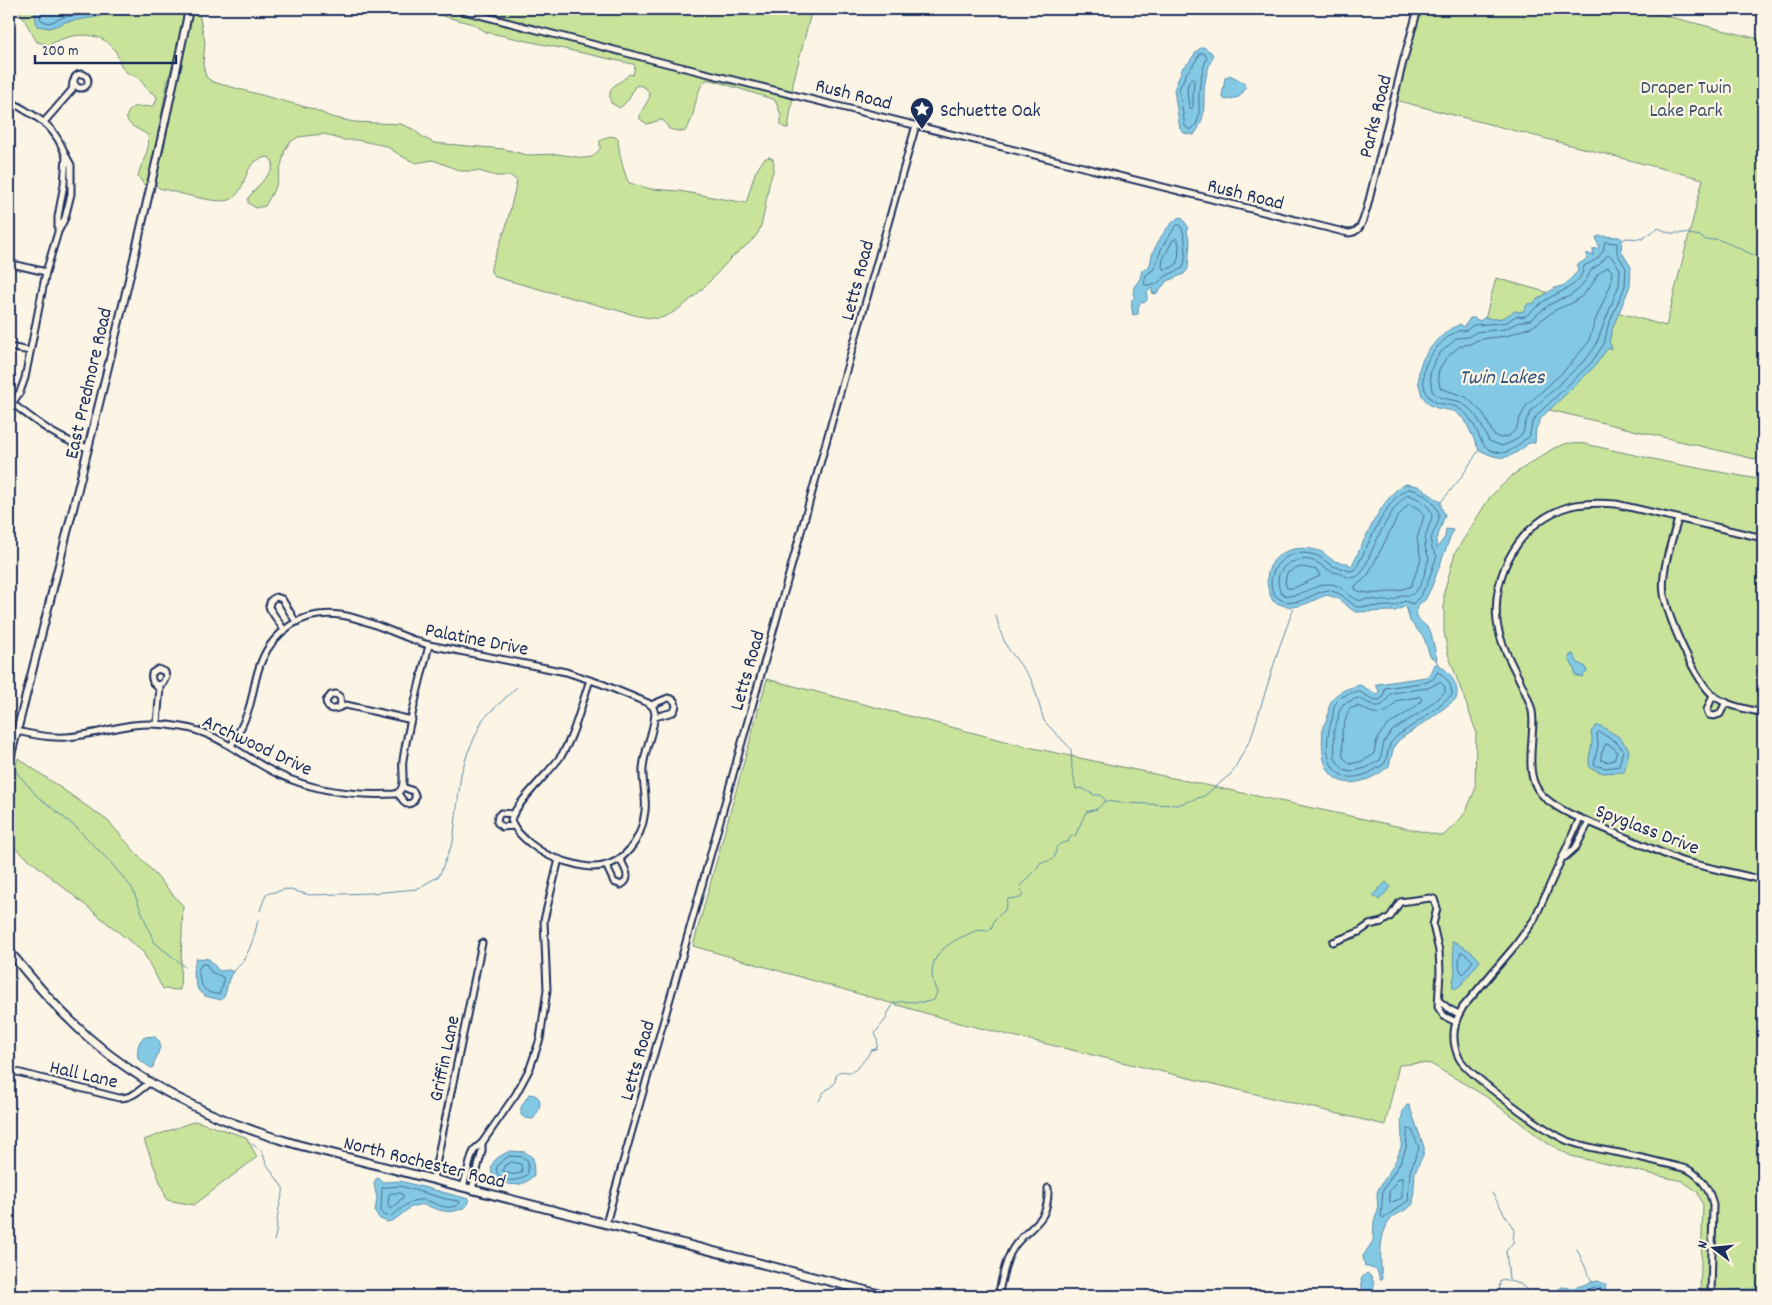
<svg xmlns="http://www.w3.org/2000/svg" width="1772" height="1305" font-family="Dekko,sans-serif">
	<rect width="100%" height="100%" fill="#fcf5e5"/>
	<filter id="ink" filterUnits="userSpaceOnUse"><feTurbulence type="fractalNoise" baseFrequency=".02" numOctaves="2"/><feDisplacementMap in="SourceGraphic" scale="10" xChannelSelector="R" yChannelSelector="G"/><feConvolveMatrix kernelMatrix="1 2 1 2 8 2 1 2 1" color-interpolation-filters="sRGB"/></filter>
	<g filter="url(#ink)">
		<g fill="#c9e49a" stroke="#728a7c">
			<path d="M18,9H198L205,42L203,65L206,77L213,82L313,109L331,117L354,122L401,124L413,129L424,138L434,143L504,149L527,155L557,154L584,158L592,157L600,149V141C607,136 610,135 618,138C618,148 624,175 629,183L651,189L679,191L746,203L755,173L764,159L769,157L773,159C776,169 771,175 769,185C766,198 764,222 758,233C750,245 739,250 730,259C713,278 688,307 664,317C656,320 646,317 638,316L495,277L491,272V267L506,227L517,181L511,176H496L479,171H461L433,160L416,163L403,157L386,146L357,140H342L324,134L315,135L298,137L289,143L285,150L276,186L265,206L256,208L248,203V198L272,170L273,162L269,157C241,159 250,186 232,199C221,206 172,191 159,188L156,185V177L177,51L168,79L154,156L147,182L144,185L138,176C141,162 151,151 148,135C137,128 116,122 133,107L154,106L157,98L155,94C146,91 145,84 138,78C135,75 129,75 125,71C119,65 119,57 115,50C99,28 68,34 49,45L37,42Z"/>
			<path d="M410,9H812L793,83L792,103L788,128H785L781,125V115L775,100L712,80H706C692,93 698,118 684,132L669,129L664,121L661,120L647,124L640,119V114L650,97C649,89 643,84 635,86L629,99L620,108L611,103C606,83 619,86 629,74L633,75L635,66L633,64L486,32L473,24L424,11Z"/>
			<path d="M1418,9H1638L1763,40V461L1466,390L1496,278L1666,326L1703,179L1395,100Z"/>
			<path d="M1568,443L1585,444L1671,463L1763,480V1296H1700L1703,1205L1697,1191L1682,1181L1571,1156L1547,1143L1485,1096L1431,1064L1420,1063L1399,1065L1385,1125L963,1024L693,946L767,679L1024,746L1443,836L1462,817L1467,809L1475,790L1476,731L1448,654L1444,631V592L1455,553L1490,497L1514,474L1554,448Z"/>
			<path d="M18,758L108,821L183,906L180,990L163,989L143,952L9,843V794Z"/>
			<path d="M195,1121L246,1137L257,1157L194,1205L167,1200L144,1140Z"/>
		</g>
		<g fill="#83c9e4" stroke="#598bae">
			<path d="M39,9H133L128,13L115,12L96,17L65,22L59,25L49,28L37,26L35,14Z"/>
			<path d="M1203,47L1211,52L1213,56C1208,67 1204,81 1204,94C1204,111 1205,120 1194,135L1184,133L1180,129L1174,90L1183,67C1192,63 1193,51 1203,47Z"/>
			<path d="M1230,75L1245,83L1246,88L1239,97L1226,100L1222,97L1225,78Z"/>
			<path d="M1179,217L1182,218L1188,227L1187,233L1190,240L1188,269L1184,274L1167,281L1156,294L1152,293V288L1147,292V300L1144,303L1141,302C1137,307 1139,309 1138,314L1133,315L1131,304H1133L1131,301L1135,297L1133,295L1134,287L1140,279L1142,270L1149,267C1151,263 1151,259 1152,255C1157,242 1167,225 1179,217Z"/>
			<path d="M1601,236L1619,237L1622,239L1621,251L1631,267L1630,286L1613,327L1609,342L1612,348L1607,349L1595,366L1541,418L1536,429L1535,443H1529C1519,451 1508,461 1494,456C1489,455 1484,452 1479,450L1465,420L1454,411L1437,408L1430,405L1422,396L1418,381L1419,379C1416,360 1435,341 1449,330C1452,327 1456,327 1460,324L1464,327L1470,318H1474L1480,321L1485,317L1492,319L1503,318L1515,311L1520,312L1525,310L1526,306L1529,303L1533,304L1536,300L1555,288L1565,285L1578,271L1577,265L1587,259V253L1593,256V249L1599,248L1596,237Z"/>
			<path d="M1406,484L1418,486L1441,502V507L1445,515L1436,541L1437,548L1445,537L1446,529L1453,530L1432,586L1425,600L1419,604L1416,613L1418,619L1427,627L1431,633L1437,659L1435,660L1430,656L1424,638L1410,621L1406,606L1395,611L1355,612L1337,598L1327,595C1306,602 1296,614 1273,601C1255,568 1281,541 1316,550C1323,551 1327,557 1333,560C1336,562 1344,563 1348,563L1351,567C1362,546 1384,491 1406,484Z"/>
			<path d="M1573,654L1578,663L1586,667L1587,672L1582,677L1575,675L1574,668L1569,659L1570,655Z"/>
			<path d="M1437,664C1448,669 1461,686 1456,699L1427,721L1400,739L1394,746L1389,766C1371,782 1336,795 1325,763C1322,756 1322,736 1323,728C1324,724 1326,721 1327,718C1329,710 1328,703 1335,696C1341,690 1352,687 1360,685L1378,695L1379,690L1375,685L1377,684L1426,677L1431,674L1434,665Z"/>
			<path d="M1596,726H1601L1619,737L1628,748L1629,752L1624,772L1603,773L1590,768C1586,756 1595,746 1591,732Z"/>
			<path d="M1386,882L1391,887L1379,900L1373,895Z"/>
			<path d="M1452,940C1460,946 1474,951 1480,961L1460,986L1455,989L1452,987L1455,972Z"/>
			<path d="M196,958L209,959L219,971L229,970L233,972C225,981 229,993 221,1000L205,996L198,990L193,972Z"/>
			<path d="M154,1036L160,1042V1047L153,1067L151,1068L138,1059C137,1052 137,1039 146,1037C149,1036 151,1037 154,1036Z"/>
			<path d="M529,1094C546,1095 540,1110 533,1119L525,1118L521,1115V1107Z"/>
			<path d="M1407,1105H1409L1424,1147V1153L1415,1172L1413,1204C1408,1210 1399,1212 1393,1217C1378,1231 1380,1260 1382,1279L1380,1280L1377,1270L1365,1266L1363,1256L1373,1241L1374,1221L1378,1211L1377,1193L1379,1188C1387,1175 1397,1162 1401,1147C1404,1132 1397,1117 1407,1105Z"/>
			<path d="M510,1151L525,1152L533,1158L534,1175C522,1189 510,1185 494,1180C487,1163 495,1158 510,1151Z"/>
			<path d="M378,1178L383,1182L400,1181L469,1199L466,1207C448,1215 444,1211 427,1206C423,1205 423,1204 419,1205C406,1206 401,1219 388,1222L380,1219L375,1212L377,1198L374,1184L376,1179Z"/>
			<path d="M1367,1273C1375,1278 1375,1288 1372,1296H1363L1361,1278Z"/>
			<path d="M1598,1281L1606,1285L1604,1296H1532L1534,1290C1548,1293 1549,1296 1562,1287C1578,1290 1584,1283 1598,1281Z"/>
		</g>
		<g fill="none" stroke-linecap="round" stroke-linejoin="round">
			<g stroke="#456d94" stroke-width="1">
				<path d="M42,9L40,16L41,20L49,23L64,17L95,13L107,9"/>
				<path d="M1201,53H1204L1207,57C1203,68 1200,80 1199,92C1198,105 1203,123 1190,130L1185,126L1179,89L1187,72L1191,68Z"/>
				<path d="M1192,78L1194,81L1193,93V107L1191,109L1189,107C1188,96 1184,86 1192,78Z"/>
				<path d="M1177,225H1180C1187,236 1187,256 1183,268L1166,276L1155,285H1145L1144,283L1146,275L1154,269L1162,247Z"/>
				<path d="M1177,239L1179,244L1178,263L1171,268L1163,269L1162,267L1163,259L1173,240Z"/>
				<path d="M1605,242L1617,243V253L1626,268L1625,286L1608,326L1604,344L1591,363L1537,415L1532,424L1529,437C1518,443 1511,456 1496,452C1480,448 1480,435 1473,423C1470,418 1466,413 1460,409C1451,402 1437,407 1429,397C1422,389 1422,373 1426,364C1431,353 1443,339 1454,333C1463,327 1461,336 1473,325C1477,325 1503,323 1507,322C1510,320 1513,317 1517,316C1519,316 1522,317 1525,316C1531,313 1539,304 1546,300C1561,290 1581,287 1584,266L1597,259L1603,251Z"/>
				<path d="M1608,255L1611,256L1620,269L1619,285L1595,347L1587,358L1532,410L1526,421L1523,433L1514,441L1502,446L1489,441L1478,419L1473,412L1461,402L1439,397L1432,391L1430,374L1432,367L1439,354L1457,338L1468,337L1476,332L1505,329L1517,323L1530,320L1549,305L1560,299L1568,297L1578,290L1588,277L1591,270L1600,264Z"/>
				<path d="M1608,267L1612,271L1611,284L1595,321L1588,343L1564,371L1527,405L1520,418L1516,429L1509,436L1500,438L1494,435L1483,413L1466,397L1440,388L1438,375L1439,370L1446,358L1460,346L1470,344L1478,340L1489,338L1507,336L1519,331L1532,327L1555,310L1572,303L1582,296L1593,283L1597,275Z"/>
				<path d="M1408,489C1420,489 1438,503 1439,516C1439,525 1431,533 1431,542C1431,549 1434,551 1437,556L1427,584L1421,595L1413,604L1405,601L1394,606L1356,607L1340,594L1329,590C1315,591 1304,604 1289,602C1256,599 1271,542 1315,555C1322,557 1325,562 1331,565C1337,568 1343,568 1349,571L1355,570C1367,550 1386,496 1408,489Z"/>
				<path d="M1408,495C1416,496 1431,506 1432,515C1432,517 1431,522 1430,523C1425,538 1422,543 1429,558C1426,568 1423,585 1415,592C1411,596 1409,595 1404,595C1400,595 1398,598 1394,600C1385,603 1376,599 1368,599C1364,599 1360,601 1357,600C1346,594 1341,583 1327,584C1313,584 1280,612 1278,582C1277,564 1299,556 1314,561C1320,563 1322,567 1327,569C1330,571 1334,572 1338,573C1345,574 1350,582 1359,575C1364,571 1367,562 1370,555C1377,539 1393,503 1408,495Z"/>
				<path d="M1409,504L1418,508L1424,516L1417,539L1421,559L1411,586C1399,592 1365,597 1355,589V586L1362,581L1368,575L1397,518Z"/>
				<path d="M1303,567L1317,570L1320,576L1294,588H1287L1285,582L1287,573L1294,569Z"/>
				<path d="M1438,672C1447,677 1452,685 1452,695L1425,717L1397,736L1390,744L1385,763C1340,797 1317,765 1332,719C1334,713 1332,707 1337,701C1342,695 1351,693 1358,691L1372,699L1379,700L1383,697L1385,688L1427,682L1433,679Z"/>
				<path d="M1440,682L1445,687V692L1421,712L1392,731L1384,742L1380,760L1366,768L1350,772L1344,770L1335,759L1334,730L1338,719L1339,712L1343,704L1358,698C1375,705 1380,714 1391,693L1428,688Z"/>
				<path d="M1420,697L1422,700C1410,715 1389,719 1379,736C1375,742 1376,749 1373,755L1363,761L1350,764L1343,757L1342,731L1349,709L1358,706C1375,715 1384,719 1397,701Z"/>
				<path d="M1599,732L1616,742L1623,750L1619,766L1606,768L1594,765L1598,745L1597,734Z"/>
				<path d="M1606,744L1613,747L1617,752L1614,760L1607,762L1601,760V755Z"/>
				<path d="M1461,952L1464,953L1473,961L1463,974C1458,970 1458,957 1461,952Z"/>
				<path d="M202,964H206L211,972L223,977V985L219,994C203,994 201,985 198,971Z"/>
				<path d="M1408,1129L1412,1130L1419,1148L1410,1171L1408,1201L1383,1218L1381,1216L1383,1190L1401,1161L1406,1148Z"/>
				<path d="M510,1156L523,1157L528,1161V1173C514,1191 476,1172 510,1156Z"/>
				<path d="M512,1162L521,1164L522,1172C516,1176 510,1174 503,1171L504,1166Z"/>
				<path d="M1402,1178V1198L1390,1203L1389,1192L1398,1179Z"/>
				<path d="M400,1186L446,1199L459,1201L460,1203C445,1215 433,1198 418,1200C401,1202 397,1220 383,1215L381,1211L382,1188Z"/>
				<path d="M391,1193H400L404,1196L394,1207L390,1209L388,1206L389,1195Z"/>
				<path d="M1556,1296L1563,1292L1577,1293L1598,1286L1601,1289L1600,1296"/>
			</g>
			<g stroke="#598bae" stroke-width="1">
				<path d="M1623,240L1626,238L1642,239L1658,228L1670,233H1684L1700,236L1705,240L1717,239L1737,247L1753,255H1763"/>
				<path d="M1441,502L1460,479L1479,450"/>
				<path d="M996,615L1000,631L1007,647L1031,679L1034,687L1044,721L1071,749L1072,769L1076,789L1082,788L1094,795H1101L1106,801L1121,803L1177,805L1204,796L1232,773L1251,738L1279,648L1294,607"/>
				<path d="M1436,660L1438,664"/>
				<path d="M12,767L37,796L77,828L111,863L132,888L154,942L185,967"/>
				<path d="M260,911L266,894L287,889L310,895L372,893L417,889L439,876L453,842L461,774L468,752L483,719L517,687"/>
				<path d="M233,972C248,959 254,939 258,920"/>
				<path d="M819,1101L823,1093L834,1084L837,1073C842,1070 844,1072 849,1072C856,1073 868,1056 871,1050L876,1049C879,1042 877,1039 875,1033L886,1019L888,1013L894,1003C907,999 920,1005 934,1000L937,992C924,965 938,948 962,937C974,932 974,929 987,931L991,929L995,919L1005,910L1008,899L1021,898L1023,895L1020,886L1022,884L1037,868L1041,862C1062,862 1051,848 1060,844C1062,842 1065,843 1068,842L1071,836H1075L1086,812L1097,809L1105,801"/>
				<path d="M252,1144L262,1151L266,1163L283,1188C284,1194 281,1198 280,1204C276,1216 278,1229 274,1241"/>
				<path d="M1492,1193L1514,1230L1513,1243L1506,1251L1509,1279"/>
				<path d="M1577,1249L1592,1282"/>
				<path d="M1720,1291L1763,1288"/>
				<path d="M1615,1292L1633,1296"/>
				<path d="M1499,1296L1500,1281L1503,1279L1520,1284L1532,1294"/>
				<path d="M1691,1296L1697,1291H1701"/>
			</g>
			<g stroke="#1b2f5e" stroke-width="9">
				<g id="minor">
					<path d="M456,9L665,63L1348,233C1362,233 1363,219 1367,208L1403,62L1418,9"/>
					<circle cx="81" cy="81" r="7"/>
					<path d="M9,100C37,119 52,120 66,156"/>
					<path d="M44,122L72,90L73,82"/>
					<path d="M9,262L12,264L46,272"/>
					<path d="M9,347L30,351"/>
					<path d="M13,404C40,424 55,438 88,448"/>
					<path d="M9,408L20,392L25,378L46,272L58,232L65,218L71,194V165L66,156L64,184L58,217V232"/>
					<path d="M1678,519C1673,537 1666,556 1664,575C1663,583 1663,594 1666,602C1671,624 1696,681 1713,695C1726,706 1747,709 1763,713"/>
					<path d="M1763,538L1616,504C1602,503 1585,503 1571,506C1522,519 1491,573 1497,622C1501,652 1522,678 1531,707C1534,716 1533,727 1532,737C1529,779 1529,793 1570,814L1681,861L1763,880"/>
					<path d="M284,630L270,609L269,606L271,600L276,597L282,599L296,622"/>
					<path d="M153,683L158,685L163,683L166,677L165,672L158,669L152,673C150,681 155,684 159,689"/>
					<path d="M1713,695L1707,710L1709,715L1714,716L1720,714L1726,702"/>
					<path d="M651,705L668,698C676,699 678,706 673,712L655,717"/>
					<path d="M338,708L341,704L340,697L336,694L331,695L326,701C328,714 337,708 346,705L412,720"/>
					<path d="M157,724L160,687"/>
					<path d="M17,731C33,735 49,738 66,737C88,736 111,728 133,725C149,723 166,724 182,727C220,733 247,760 280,775C317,792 355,796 395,794C408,790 401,771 403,760C409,721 420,683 429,645"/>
					<path d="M231,746C238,734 245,721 249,708C254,692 255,675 262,660C268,645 278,634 291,625C336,596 385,633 429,645L566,672L602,684L648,703L653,707L655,713C654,732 644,750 643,769C642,783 647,797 645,811C642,839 624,867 593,867C582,867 571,863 560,860C543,855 517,837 511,820C514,805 550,772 561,756C575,734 581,705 590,680"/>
					<path d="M398,794L406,804C414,804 418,797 413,791L403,787"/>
					<path d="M513,814L501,813L498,816L497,822L502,827L514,826"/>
					<path d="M1580,818L1534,920L1515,946L1463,1007C1453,1023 1451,1041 1459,1058C1468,1075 1548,1133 1568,1141C1585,1147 1602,1150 1620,1153C1642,1158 1665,1163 1687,1169C1701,1176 1710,1190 1713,1205L1711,1296"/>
					<path d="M1565,857L1576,847L1589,822"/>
					<path d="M606,865L614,882L621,885C633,879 624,867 620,859"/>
					<path d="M1333,942L1359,932L1369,925L1382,922L1390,917L1400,902L1430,898L1434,899L1437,908L1433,925L1439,951L1440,971L1438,1007L1444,1016L1456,1022"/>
					<path d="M1439,1001L1449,1009L1459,1014"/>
					<path d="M9,1070L119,1098C132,1098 139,1091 149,1083"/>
					<path d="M433,1179L482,943"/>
					<path d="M463,1187L472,1155L475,1149L482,1143L516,1094L530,1068L540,1039L547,990L544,920L559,859"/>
					<path d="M472,1189L482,1151V1143"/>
					<path d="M606,1224C631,1130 660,1036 686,942C762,670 838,397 916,125"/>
					<path d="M998,1296C1002,1280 1005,1258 1016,1244C1034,1222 1049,1222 1048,1188"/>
				</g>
			</g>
			<g stroke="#1b2f5e" stroke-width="10">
				<path id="tertiary" d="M9,763C72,513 137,262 189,9"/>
			</g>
			<g stroke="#1b2f5e" stroke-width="11">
				<path id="secondary" d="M9,951C28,974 47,998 69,1019C132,1083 213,1121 299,1145L887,1296"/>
			</g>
			<use href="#minor" stroke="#fcf5e5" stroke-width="5"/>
			<use href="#tertiary" stroke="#fcf5e5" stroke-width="6"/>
			<use href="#secondary" stroke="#fcf5e5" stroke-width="7"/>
		</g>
	</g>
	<defs>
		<g id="sight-pin" transform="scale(1.25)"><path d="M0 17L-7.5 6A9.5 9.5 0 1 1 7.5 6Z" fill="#1b2f5e" stroke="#fcf5e5"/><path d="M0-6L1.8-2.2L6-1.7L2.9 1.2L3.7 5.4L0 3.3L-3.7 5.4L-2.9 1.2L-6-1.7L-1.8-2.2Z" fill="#fff"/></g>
	</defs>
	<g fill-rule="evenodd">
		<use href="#sight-pin" x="922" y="109"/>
	</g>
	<g text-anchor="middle" stroke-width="4.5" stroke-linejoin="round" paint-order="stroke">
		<g font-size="20" fill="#3e536a" stroke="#fcf5e5">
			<text x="1686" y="93">Draper Twin<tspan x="1686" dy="23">Lake Park</tspan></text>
		</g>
		<g font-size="20" fill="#1b2f5e" stroke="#fcf5e5">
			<text transform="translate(854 93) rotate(14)" y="7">Rush Road</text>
			<text transform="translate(1374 116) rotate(-76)" y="7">Parks Road</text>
			<text transform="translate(1246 193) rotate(14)" y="7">Rush Road</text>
			<text transform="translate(856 280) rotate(-75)" y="7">Letts Road</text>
			<text transform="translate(87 383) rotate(-77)" y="7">East Predmore Road</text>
			<text transform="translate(477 638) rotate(11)" y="7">Palatine Drive</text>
			<text transform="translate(746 670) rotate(-74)" y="7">Letts Road</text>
			<text transform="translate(258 744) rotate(25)" y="7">Archwood Drive</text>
			<text transform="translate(1648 828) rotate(21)" y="7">Spyglass Drive</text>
			<text transform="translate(443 1058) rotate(-78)" y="7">Griffin Lane</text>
			<text transform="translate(636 1060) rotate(-74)" y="7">Letts Road</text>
			<text transform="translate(84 1073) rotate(13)" y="7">Hall Lane</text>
			<text transform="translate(425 1161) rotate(14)" y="7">North Rochester Road</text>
		</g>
		<g font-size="20" fill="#1b2f5e" stroke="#fcf5e5" text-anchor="start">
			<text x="940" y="116">Schuette Oak</text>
		</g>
		<g font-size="21" font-style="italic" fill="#355680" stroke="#fcf5e5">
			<text x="1502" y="383">Twin Lakes</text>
		</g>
	</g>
	<rect width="1772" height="1305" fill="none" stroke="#fcf5e5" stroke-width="30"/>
	<rect x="15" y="15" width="1742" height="1275" fill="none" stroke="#1b2f5e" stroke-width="2" filter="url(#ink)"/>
	<g transform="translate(1714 1248) rotate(286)" stroke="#fcf5e5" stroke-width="4" paint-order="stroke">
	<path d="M0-4L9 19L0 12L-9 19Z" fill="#1b2f5e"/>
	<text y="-8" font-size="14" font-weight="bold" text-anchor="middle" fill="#1b2f5e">N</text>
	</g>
	<path d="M35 55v8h141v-8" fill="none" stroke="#1b2f5e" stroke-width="2.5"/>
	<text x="42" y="55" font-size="15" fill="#1b2f5e" stroke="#fcf5e5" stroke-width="4" paint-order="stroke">200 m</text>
</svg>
